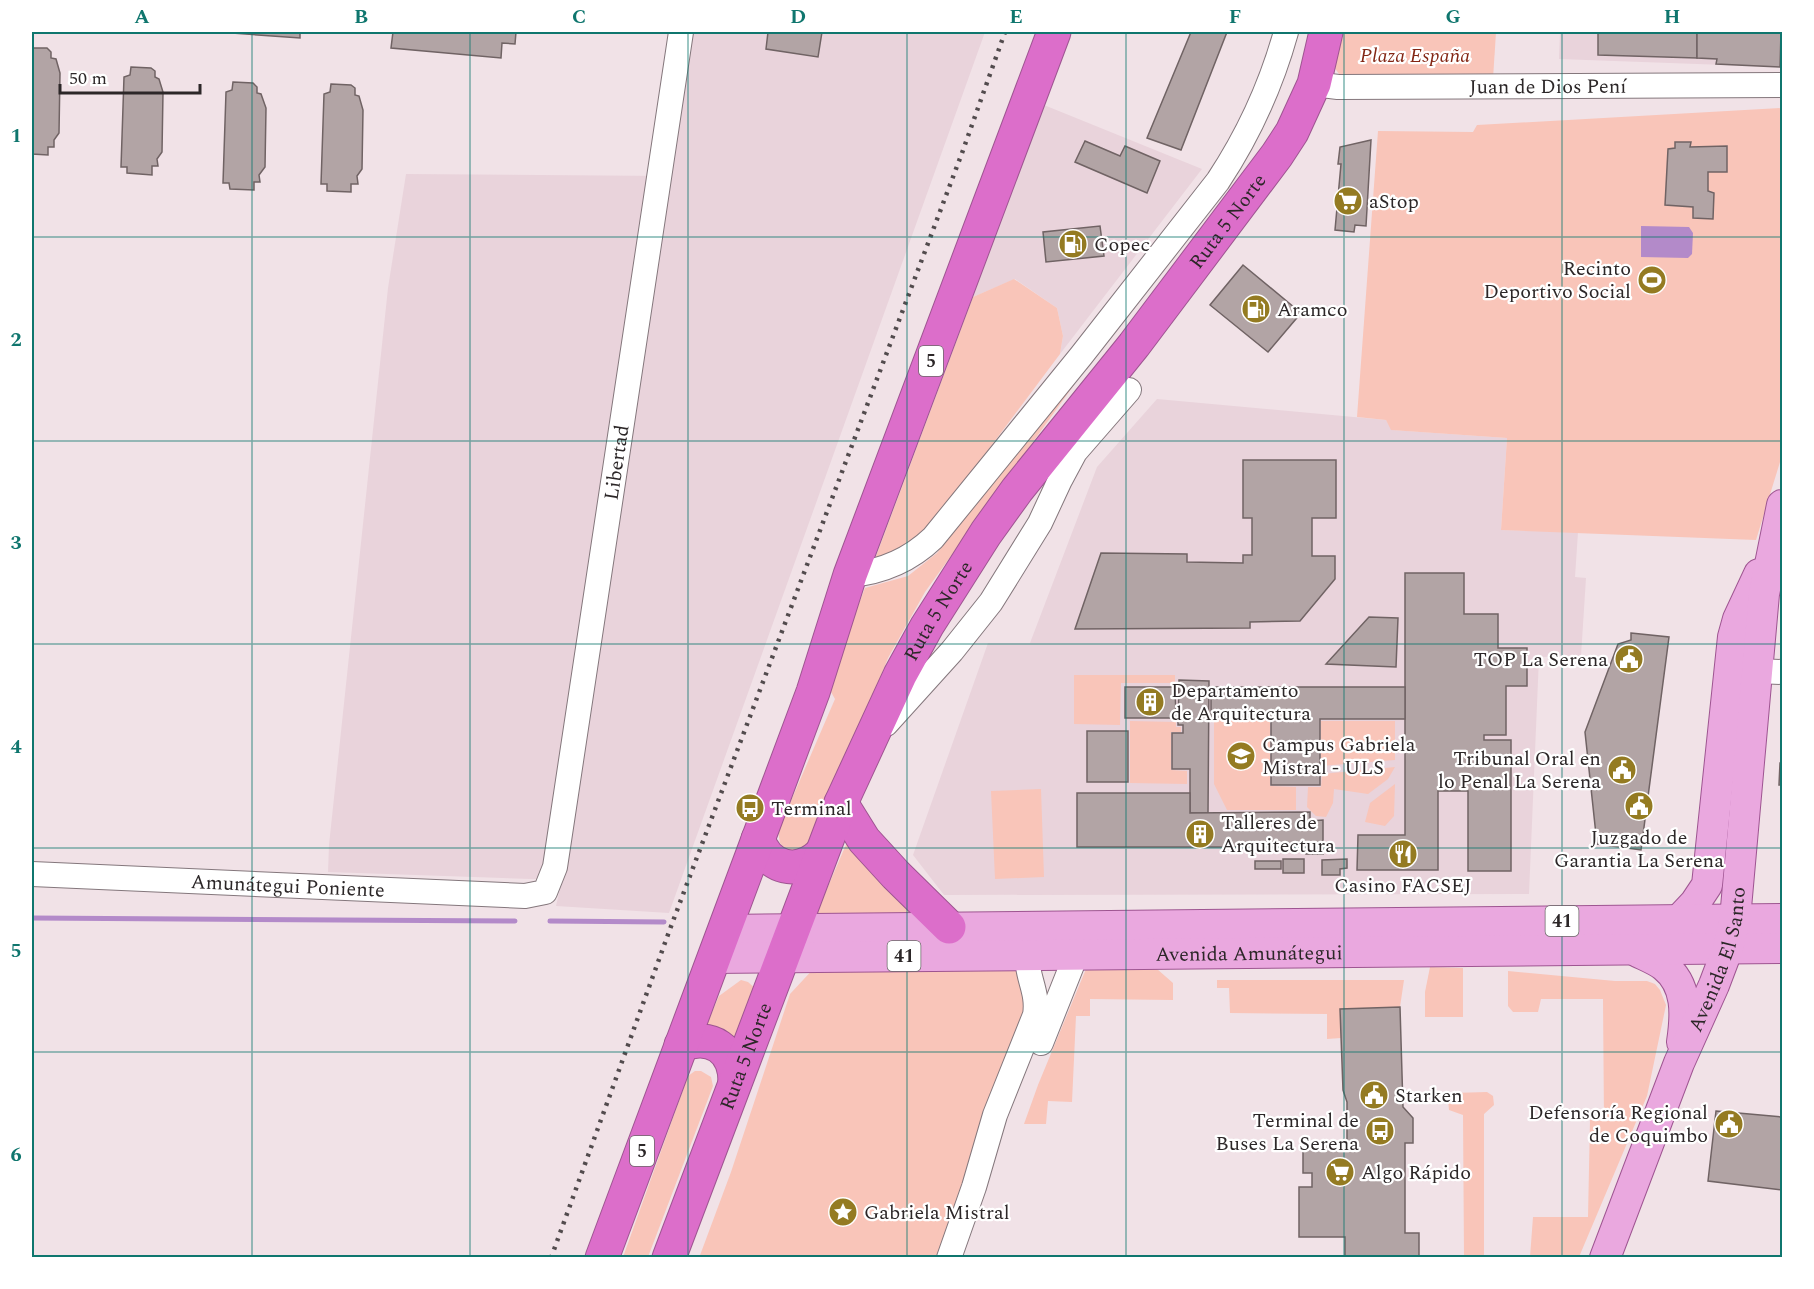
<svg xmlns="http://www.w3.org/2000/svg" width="1814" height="1289" font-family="Spectral,serif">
	<rect width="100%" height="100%" fill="#f1e2e7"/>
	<g fill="#e9d3db">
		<path d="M692,32H985L669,913L556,906L562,880L328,872L329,845L388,288L406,174L668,176Z"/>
		<path d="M1560,32H1781L1780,67L1559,59Z"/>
		<path d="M1039,103L1202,169L1060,354L1063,336L1057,308L1015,279L973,297Z"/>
		<path d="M1157,399L1386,420L1392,430L1507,438L1501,530L1578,532L1575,577L1586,578L1581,656L1539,657L1529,894L944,895L913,855L988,643H1030L1097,467Z"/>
	</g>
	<g fill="#f9c5b9">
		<path d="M1344,32H1496L1493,79L1342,78L1334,67Z"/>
		<path d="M1782,108V438L1780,462L1756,540L1501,530L1507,438L1391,430L1386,420L1357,417L1378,131L1473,132L1477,125Z"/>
		<path d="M1014,279L1057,308L1063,336L1060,354L923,537L901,552L875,559L973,297Z"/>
		<path d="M1067,384L1074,385L925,592L888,658L812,848L805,853L786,850L780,843L778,831L835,699L827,685L865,588L908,576L937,553Z"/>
		<path d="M1074,675H1175V683H1121L1120,725L1074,724Z"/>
		<path d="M1214,720H1270V786L1296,787V810H1227L1214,784Z"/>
		<path d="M1130,721L1176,722V727H1181V732H1171V770L1187,771V784L1130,783Z"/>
		<path d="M1321,721H1395V760L1321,766Z"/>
		<path d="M1395,767L1388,779L1368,794L1334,789L1333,803L1326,817L1316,816L1307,807L1308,787H1321L1322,774Z"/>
		<path d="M1395,784L1394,816L1385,826L1365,822L1370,803Z"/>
		<path d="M1041,789L1044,877L995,879L991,791Z"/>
		<path d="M848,840L923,918L814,919Z"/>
		<path d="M1022,964L1034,1005L1000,1084L936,1257L699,1258L731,1172L790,994L817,965Z"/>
		<path d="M1430,967L1463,968V1017H1425V992Z"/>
		<path d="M1086,969H1157L1173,983V1000L1090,999V1016H1076L1072,1102L1048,1101L1046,1124H1024L1038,1085Z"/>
		<path d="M1508,971L1615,981H1647L1655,984L1660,990L1666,1005L1647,1096L1579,1257H1530L1533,1217H1588L1590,1120L1604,1121L1603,999H1541L1538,1012H1513L1508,1006Z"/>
		<path d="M741,980L748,982L757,990L736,1050L703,1033L719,996Z"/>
		<path d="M1217,980H1404L1400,1007L1340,1009L1341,1038L1327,1039V1014L1230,1013L1229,988H1217Z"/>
		<path d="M695,1071H701L711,1077L713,1086L648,1257H623L688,1076Z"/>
		<path d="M1487,1092L1493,1096L1494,1105L1484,1114V1257H1464L1463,1115L1449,1110L1448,1099L1452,1093Z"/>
	</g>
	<path fill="#b38ac9" d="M1641,226L1689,227L1693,233L1692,254L1688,258L1641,257Z"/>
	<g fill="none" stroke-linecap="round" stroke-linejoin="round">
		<g stroke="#b38ac9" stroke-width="5">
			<path d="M32,918L515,921"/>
			<path d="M550,921L664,922"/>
		</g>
	</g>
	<g fill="#b2a4a5" stroke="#706364" stroke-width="1.5">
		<path d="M218,32H300V38Z"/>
		<path d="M393,32H516L515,44L502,43L501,58L391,48Z"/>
		<path d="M761,32H822L818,57L766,49L768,32Z"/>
		<path d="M1191,32H1227L1181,150L1147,138Z"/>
		<path d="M1598,32H1697V58L1598,55Z"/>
		<path d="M1697,32H1781L1780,67L1716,64L1717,59L1697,58Z"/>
		<path d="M32,48H47L51,52V58L56,59L60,73L59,133L54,140V147H48V155L32,154Z"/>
		<path d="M131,67L151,68L155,71V77L159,79L163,92L162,152L157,159L158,166H152V175L127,173V167H121L124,77L130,75Z"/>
		<path d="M233,82L253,83L257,87V93L261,94L266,108L265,167L259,175L260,182H254V190L230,189L229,183H223L226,92L232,90Z"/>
		<path d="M331,84L351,85L355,88V95L359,96L363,110L362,169L357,176L358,184H351V192L327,191V184H321L324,94L330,92Z"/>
		<path d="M1371,140L1366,226L1355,225L1354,232L1335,230L1341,164H1338L1340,147Z"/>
		<path d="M1085,141L1120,156L1125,146L1160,161L1147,193L1075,162Z"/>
		<path d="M1675,142H1691L1690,147L1727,146V172H1708V191L1714,193L1713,219L1693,218V207L1665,205L1668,149L1675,148Z"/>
		<path d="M1100,226L1104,256L1046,262L1043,232Z"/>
		<path d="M1243,265L1301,313L1268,352L1210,305Z"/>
		<path d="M1243,460H1336V518H1312V556H1335V579L1300,621L1250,622V628L1075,629L1101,553L1187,554V562L1243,563V555H1252V518H1243Z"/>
		<path d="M1405,573H1464V614H1498V648H1527V686H1506V735H1484V740H1511V871H1468V791H1438V870H1357L1358,835H1405Z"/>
		<path d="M1369,617L1398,618L1396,667L1326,664Z"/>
		<path d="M1631,633L1669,637L1641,850L1597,844L1585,732L1618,644L1631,640Z"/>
		<path d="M1179,680L1209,681L1208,813H1190V769H1172V733H1183V725H1178Z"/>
		<path d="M1125,687H1175L1176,718H1125Z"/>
		<path d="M1211,687H1405V719H1320V785H1271V717H1211Z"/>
		<rect x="1087" y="731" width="41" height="51"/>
		<path d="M1780,763H1782V785H1779Z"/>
		<path d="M1077,793H1190V813L1310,812V821L1323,820V854H1306V847H1077Z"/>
		<rect x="1283" y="859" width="21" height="14"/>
		<path d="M1347,859V868L1340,869V875H1322V860Z"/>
		<rect x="1255" y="861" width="26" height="8"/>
		<path d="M1400,1007L1403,1107L1413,1118V1143H1405V1233H1419V1258H1345V1237H1299V1187H1312V1173H1303V1143H1347V1102L1343,1090L1340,1009Z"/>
		<path d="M1716,1111L1782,1117V1190L1708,1181Z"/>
	</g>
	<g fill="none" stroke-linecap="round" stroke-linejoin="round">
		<g stroke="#84777c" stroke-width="26">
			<g id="minor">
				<path id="s1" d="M1314,84L1338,87L1782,85"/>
				<path d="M850,575C882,572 909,561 933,538L1081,356L1218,181C1249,134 1271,86 1286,32"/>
				<path d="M1757,671L1782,672"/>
				<path d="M886,724L952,651L991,602L1040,523L1060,480L1075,452L1129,390"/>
				<path id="s2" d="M32,874L525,896L545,892L555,867L681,32"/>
				<path d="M1041,1043L1076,955"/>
				<path d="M949,1258L974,1187L995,1115L1035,1015C1040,985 1017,968 1034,939"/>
			</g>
		</g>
		<g stroke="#9e5591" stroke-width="32">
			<g id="major">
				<path d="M1679,920L1695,903L1707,885L1733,637L1738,619L1759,574"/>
				<path d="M724,930L1782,919"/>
				<path d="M1634,950C1643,955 1655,959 1664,966C1688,985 1686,1015 1682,1042"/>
				<path id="s3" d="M713,958L1782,948"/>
				<path id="s4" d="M1605,1258L1679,1063L1714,985L1728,948L1735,919L1764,594L1782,505"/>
			</g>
		</g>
		<g stroke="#9e5591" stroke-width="35">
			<g id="highway">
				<path d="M841,803L864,840L896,875L949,927"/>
				<path d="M758,839C768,869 798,876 821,854"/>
				<path d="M681,1045C711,1033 735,1049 735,1082"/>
				<path d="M602,1258L813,692L850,575L1054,32"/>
				<path id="s5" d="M669,1258L841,803L900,675L927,626L986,533L1017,490L1134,345L1277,155L1292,132L1314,84L1326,32"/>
			</g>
		</g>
		<use href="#minor" stroke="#fff" stroke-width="24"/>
		<use href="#major" stroke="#eaa8df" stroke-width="30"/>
		<use href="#highway" stroke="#dc6eca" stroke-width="33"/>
		<path stroke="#524b4d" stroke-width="4.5" stroke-dasharray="3 6" stroke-linecap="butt" d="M551,1258L670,929L962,153L1005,32"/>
	</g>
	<path fill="none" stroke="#0f766e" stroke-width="1.5" stroke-opacity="0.55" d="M252,32V1258M470,32V1258M688,32V1258M907,32V1258M1126,32V1258M1344,32V1258M1562,32V1258M32,237H1782M32,441H1782M32,644H1782M32,848H1782M32,1052H1782"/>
	<defs>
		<g id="supermarket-disc" transform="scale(1.5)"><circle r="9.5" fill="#947b22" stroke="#fff"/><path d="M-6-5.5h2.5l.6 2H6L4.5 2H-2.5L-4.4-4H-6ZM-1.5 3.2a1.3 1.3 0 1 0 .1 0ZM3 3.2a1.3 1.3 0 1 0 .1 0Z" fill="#fff"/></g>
		<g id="fuel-disc" transform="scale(1.5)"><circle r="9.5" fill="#947b22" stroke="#fff"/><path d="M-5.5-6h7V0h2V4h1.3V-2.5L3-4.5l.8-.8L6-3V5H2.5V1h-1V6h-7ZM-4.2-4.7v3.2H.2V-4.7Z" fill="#fff"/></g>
		<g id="stadium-disc" transform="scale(1.5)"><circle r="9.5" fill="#947b22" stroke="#fff"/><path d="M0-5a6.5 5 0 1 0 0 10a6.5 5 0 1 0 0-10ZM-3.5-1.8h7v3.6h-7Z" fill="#fff"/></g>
		<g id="civic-disc" transform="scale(1.5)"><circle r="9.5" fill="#947b22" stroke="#fff"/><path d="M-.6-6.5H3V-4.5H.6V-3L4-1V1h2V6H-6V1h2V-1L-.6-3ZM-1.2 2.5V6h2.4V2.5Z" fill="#fff"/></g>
		<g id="building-disc" transform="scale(1.5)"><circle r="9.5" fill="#947b22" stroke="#fff"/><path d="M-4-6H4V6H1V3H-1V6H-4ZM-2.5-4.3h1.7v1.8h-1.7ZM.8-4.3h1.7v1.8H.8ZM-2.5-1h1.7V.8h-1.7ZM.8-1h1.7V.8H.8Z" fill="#fff"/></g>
		<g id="university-disc" transform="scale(1.5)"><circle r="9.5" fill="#947b22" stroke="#fff"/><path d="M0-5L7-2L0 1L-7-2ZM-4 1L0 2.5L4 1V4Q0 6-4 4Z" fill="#fff"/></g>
		<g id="bus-disc" transform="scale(1.5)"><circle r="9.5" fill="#947b22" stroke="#fff"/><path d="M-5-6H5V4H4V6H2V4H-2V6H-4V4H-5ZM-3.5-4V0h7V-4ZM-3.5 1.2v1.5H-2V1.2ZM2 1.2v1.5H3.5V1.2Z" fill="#fff"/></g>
		<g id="restaurant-disc" transform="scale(1.5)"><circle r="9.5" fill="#947b22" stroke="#fff"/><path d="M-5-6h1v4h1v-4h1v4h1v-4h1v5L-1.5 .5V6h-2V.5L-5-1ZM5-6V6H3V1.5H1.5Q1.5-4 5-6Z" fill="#fff"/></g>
		<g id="sight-disc" transform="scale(1.5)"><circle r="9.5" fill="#947b22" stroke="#fff"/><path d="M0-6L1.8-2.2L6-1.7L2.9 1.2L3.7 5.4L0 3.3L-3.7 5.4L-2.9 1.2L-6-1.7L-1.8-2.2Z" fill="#fff"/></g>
	</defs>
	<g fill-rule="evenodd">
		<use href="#supermarket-disc" x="1348" y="201"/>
		<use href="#fuel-disc" x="1073" y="244"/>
		<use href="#stadium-disc" x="1652" y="280"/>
		<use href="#fuel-disc" x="1256" y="309"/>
		<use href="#civic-disc" x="1629" y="659"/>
		<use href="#building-disc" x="1150" y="702"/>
		<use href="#university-disc" x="1241" y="756"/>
		<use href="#civic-disc" x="1622" y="770"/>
		<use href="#civic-disc" x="1639" y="806"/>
		<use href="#bus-disc" x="750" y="808"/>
		<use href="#building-disc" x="1200" y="834"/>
		<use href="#restaurant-disc" x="1403" y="854"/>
		<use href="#civic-disc" x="1374" y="1095"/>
		<use href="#civic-disc" x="1729" y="1124"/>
		<use href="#bus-disc" x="1380" y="1131"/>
		<use href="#supermarket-disc" x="1340" y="1172"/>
		<use href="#sight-disc" x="843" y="1212"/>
	</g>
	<g text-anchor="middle" stroke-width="4.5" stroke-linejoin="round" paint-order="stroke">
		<g fill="#fff" stroke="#6b6868" stroke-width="1.5">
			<rect x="919" y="346" width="24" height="30" rx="4.5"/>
			<rect x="1545.5" y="906" width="33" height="30" rx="4.5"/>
			<rect x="887.5" y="941" width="33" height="30" rx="4.5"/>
			<rect x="630" y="1136" width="24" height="30" rx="4.5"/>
		</g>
		<g font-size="18" font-weight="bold" fill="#2c2728">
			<text x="931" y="367">5</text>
			<text x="1562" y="927">41</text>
			<text x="904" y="962">41</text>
			<text x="642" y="1157">5</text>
		</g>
		<g font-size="20" font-style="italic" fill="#832614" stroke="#fff">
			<text x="1415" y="62">Plaza España</text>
		</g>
		<g font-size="20" fill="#2c2728" stroke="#fff">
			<text dy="7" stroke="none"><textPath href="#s1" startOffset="234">Juan de Dios Pení</textPath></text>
			<text dy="7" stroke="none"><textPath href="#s5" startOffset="1188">Ruta 5 Norte</textPath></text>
			<text dy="7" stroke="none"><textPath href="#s2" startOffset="950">Libertad</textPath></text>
			<text dy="7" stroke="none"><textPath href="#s5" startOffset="702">Ruta 5 Norte</textPath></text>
			<text dy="7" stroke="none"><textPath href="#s2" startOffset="256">Amunátegui Poniente</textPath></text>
			<text dy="7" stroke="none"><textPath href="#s3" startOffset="536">Avenida Amunátegui</textPath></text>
			<text dy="7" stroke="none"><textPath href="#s4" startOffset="320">Avenida El Santo</textPath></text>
			<text dy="7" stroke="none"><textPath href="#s5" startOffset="216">Ruta 5 Norte</textPath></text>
		</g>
		<g font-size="20" fill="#2c2728" stroke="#fff" text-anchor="start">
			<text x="1369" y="208">aStop</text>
			<text x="1094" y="251">Copec</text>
			<text x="1631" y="275" text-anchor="end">Recinto<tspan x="1631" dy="23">Deportivo Social</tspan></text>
			<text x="1277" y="316">Aramco</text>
			<text x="1608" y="666" text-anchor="end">TOP La Serena</text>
			<text x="1171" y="697">Departamento<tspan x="1171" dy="23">de Arquitectura</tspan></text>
			<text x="1262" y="751">Campus Gabriela<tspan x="1262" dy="23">Mistral - ULS</tspan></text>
			<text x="1601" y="765" text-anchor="end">Tribunal Oral en<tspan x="1601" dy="23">lo Penal La Serena</tspan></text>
			<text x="771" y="815">Terminal</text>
			<text x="1221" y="829">Talleres de<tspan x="1221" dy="23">Arquitectura</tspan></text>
			<text x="1639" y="844" text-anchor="middle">Juzgado de<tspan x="1639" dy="23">Garantia La Serena</tspan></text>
			<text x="1403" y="892" text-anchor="middle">Casino FACSEJ</text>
			<text x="1395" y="1102">Starken</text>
			<text x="1708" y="1119" text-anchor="end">Defensoría Regional<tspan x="1708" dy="23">de Coquimbo</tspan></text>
			<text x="1359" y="1127" text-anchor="end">Terminal de<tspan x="1359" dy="23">Buses La Serena</tspan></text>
			<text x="1361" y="1179">Algo Rápido</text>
			<text x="864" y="1219">Gabriela Mistral</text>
		</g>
	</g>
	<rect width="1814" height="1289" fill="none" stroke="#ffffff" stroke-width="66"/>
	<path d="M60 84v9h140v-9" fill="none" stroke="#2c2728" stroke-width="3"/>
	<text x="69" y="84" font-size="18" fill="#2c2728" stroke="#ffffff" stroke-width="4.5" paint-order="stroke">50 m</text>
	<rect x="33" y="33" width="1748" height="1223" fill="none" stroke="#0f766e" stroke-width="2"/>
	<g font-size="20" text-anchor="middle" font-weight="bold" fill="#0f766e">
		<text x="142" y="23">A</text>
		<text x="361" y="23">B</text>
		<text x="579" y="23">C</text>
		<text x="798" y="23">D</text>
		<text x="1016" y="23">E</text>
		<text x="1235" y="23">F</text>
		<text x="1453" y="23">G</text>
		<text x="1672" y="23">H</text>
		<text x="16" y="142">1</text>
		<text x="16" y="346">2</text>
		<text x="16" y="549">3</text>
		<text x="16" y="753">4</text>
		<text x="16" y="957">5</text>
		<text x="16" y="1161">6</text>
	</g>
</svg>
